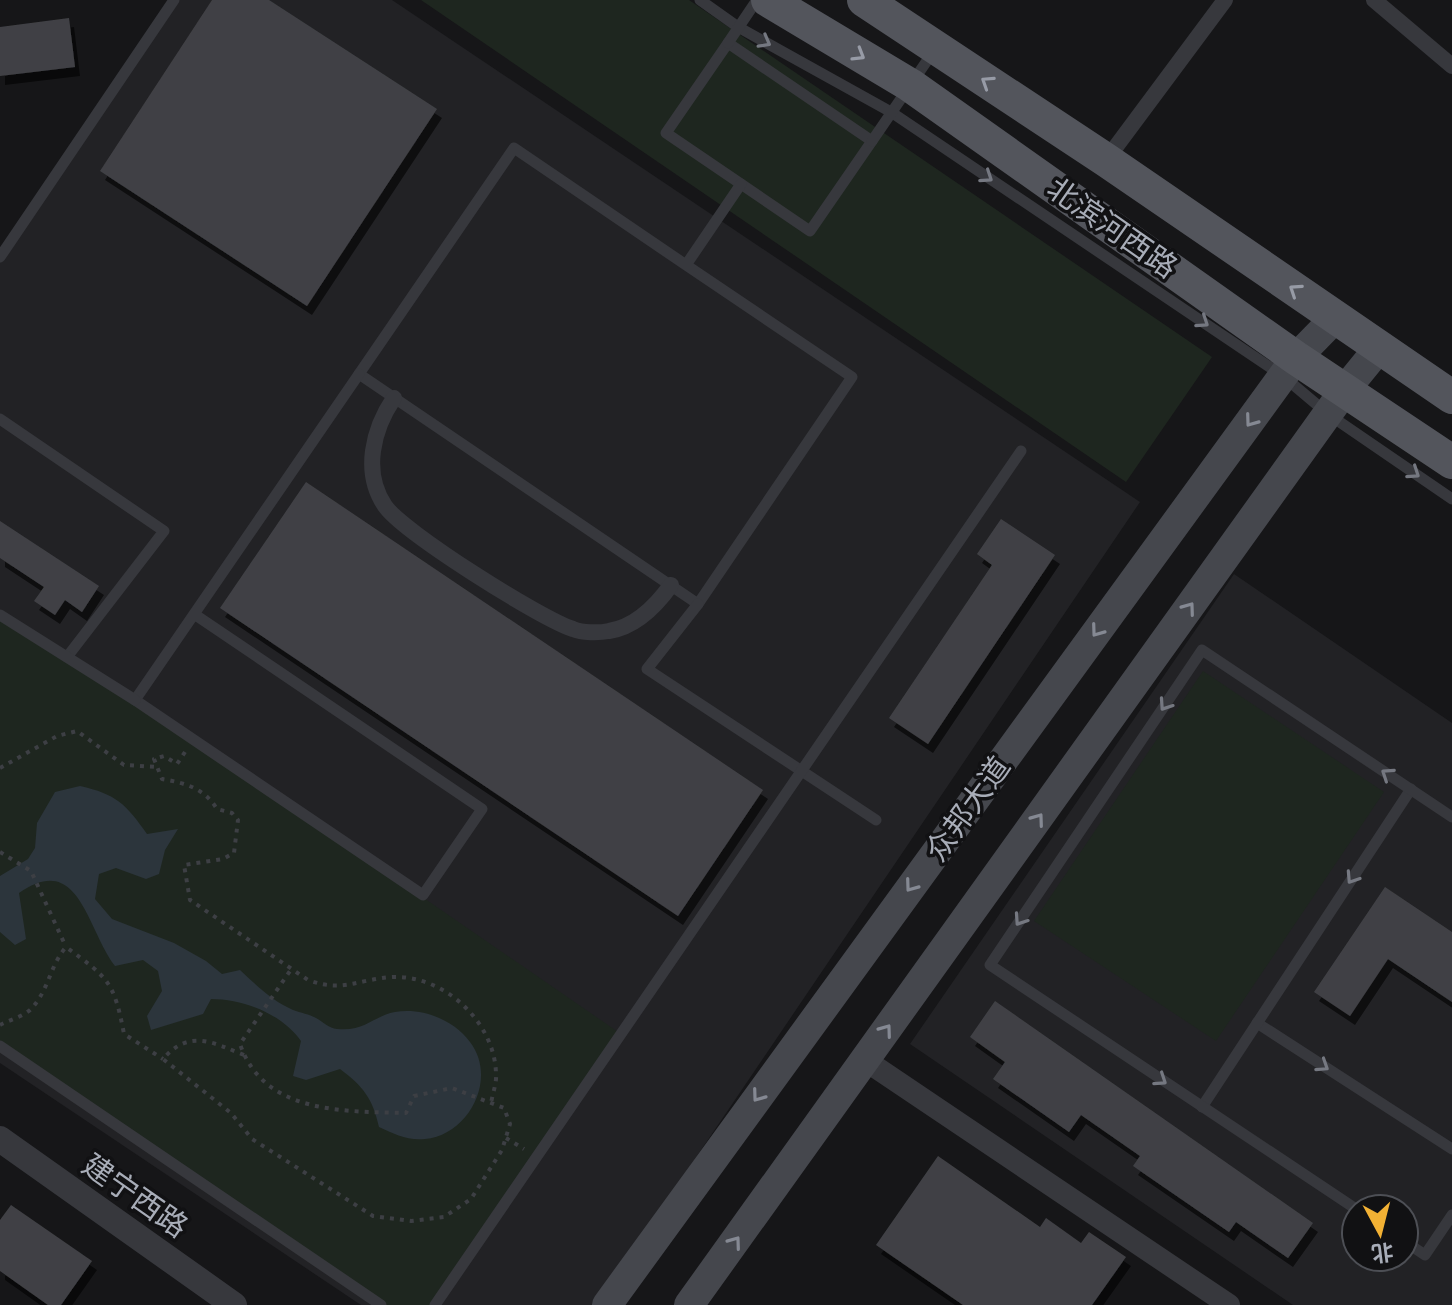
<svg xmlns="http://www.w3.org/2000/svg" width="1452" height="1305" font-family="'Sofia Sans Condensed','Noto Sans SC',sans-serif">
	<defs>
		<filter id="shadow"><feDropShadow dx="5" dy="9" stdDeviation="0" flood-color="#0009"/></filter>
	</defs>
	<rect width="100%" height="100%" fill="#161618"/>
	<g fill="#222225" fill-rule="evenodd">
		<path d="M171,0H392L1140,502L596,1305H361L0,1063V252Z"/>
		<path d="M1234,574L1452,723V1305H1293L910,1044ZM1356,1209H1404V1257H1356Z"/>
	</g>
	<g fill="#1e261f">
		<path d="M421,0H689L1212,357L1126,482Z"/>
		<path d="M0,616L195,740L621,1034L435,1305H381L0,1046Z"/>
		<path d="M1203,671L1384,792L1216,1041L1034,921Z"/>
	</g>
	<path fill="#2c353c" d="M80,786C116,794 126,804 147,834L178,829L165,850L159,874L146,879L116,868L99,874L95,899L112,919L174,943L206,961L222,974L240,970C256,985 272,1001 293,1010C301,1013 309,1014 316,1018C323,1022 329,1028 337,1029C365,1032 373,1016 395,1012C422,1007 454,1020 470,1042C498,1078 469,1135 425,1139C408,1141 394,1134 379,1127C373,1099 363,1086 340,1069L306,1080L293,1076L301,1041C282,1014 244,999 211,999L203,1014L151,1030L147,1016L162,991L158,971L143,960L115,966C86,927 79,851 19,893L26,939L15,945L0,932V876L28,859L35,848L37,823L55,792Z"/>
	<g fill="#404145" filter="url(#shadow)">
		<path d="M212,0H269L437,109L307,306L100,171Z"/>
		<path d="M69,18L75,67L0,76V27Z"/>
		<path d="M306,482L763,790L678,916L220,608Z"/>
		<path d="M1001,519L1055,555L928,744L889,718L992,565L977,554Z"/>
		<path d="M0,521L99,586L82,612L65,600L55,615L34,601L44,587L0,558Z"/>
		<path d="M1385,887L1452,932V1002L1388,959L1350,1016L1314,992Z"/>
		<path d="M995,1001L1313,1223L1288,1258L1236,1222L1229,1232L1133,1166L1140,1156L1081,1115L1069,1132L993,1079L1005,1062L970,1037Z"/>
		<path d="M938,1156L1040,1227L1046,1218L1081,1243L1089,1232L1126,1257L1092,1305H963L876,1245Z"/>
		<path d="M11,1205L92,1261L61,1305H48L0,1271V1220Z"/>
	</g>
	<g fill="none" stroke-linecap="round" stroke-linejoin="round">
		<g stroke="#3d3f44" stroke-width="4" stroke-dasharray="4 6" stroke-linecap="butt">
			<path d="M185,752L177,764L164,756L154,759L162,779C185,783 204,788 217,809L232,813L238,820L234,853L223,859L184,865L190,900L308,980C343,993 358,979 393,977C444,975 495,1022 496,1074C497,1083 492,1095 491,1104"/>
			<path d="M0,768L57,736L77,731L124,765L157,767"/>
			<path d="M0,852L31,871L66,947"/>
			<path d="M0,1025C9,1020 22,1017 30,1010C49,991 49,967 66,947C108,978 114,981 124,1034L163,1059"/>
			<path d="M244,1055C212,1042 189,1029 163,1059L231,1113L252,1139L373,1216L411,1221L444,1217L471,1199L502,1150L510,1124L504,1108L452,1088L414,1096L406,1113C346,1111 264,1115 240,1044L292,968"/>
			<path d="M506,1138L524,1149"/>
		</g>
		<g stroke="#37383d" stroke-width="11">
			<path d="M700,0L738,27L891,112L1283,376L1328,414L1452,499"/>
			<path d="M728,43L872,141L810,231L666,133Z"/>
			<path d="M728,43L757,0"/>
			<path d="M872,141L933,52"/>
			<path d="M0,257L174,0"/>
			<path d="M686,265L852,377L698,604L359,374L514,148L686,265L741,184"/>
			<path d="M0,419L164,531L67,657"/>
			<path d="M698,604L647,669L876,820"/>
			<path d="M194,614L482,809L423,895L135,700L359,374"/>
			<path d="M0,615L135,700"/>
			<path d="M1257,1023L1452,1149"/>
			<path d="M0,1046L381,1305"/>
			<path d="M1202,1107L1411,789"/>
			<path d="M1356,1209L990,965L1202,650L1452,817"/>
			<path d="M1404,1241L1425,1255L1452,1215"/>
			<path d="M435,1305L1021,451"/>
		</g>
		<g stroke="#37383d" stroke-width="16">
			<path d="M1374,0L1452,66"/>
			<path d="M1106,160L1225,0"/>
			<path d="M394,398C373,429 362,472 385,506C403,532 541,619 573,629C582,633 599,633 609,631C635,627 656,606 671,585"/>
		</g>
		<path stroke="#37383d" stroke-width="22" d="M865,1060L1229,1305"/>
		<path stroke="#37383d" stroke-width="26" d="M0,1139L234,1305"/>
		<g stroke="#45474d" stroke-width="30">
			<path d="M607,1305L1296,358L1336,317"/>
			<path d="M689,1305L1344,391L1379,348"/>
		</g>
		<g stroke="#53555c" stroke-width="34">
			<path d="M768,0L910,85L1296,358L1452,462"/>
			<path d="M864,0L1106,160L1452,397"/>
		</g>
	</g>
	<defs><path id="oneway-chevron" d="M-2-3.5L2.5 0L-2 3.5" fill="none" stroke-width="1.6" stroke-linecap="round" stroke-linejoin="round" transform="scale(2)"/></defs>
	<g stroke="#757881">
		<use href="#oneway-chevron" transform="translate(765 42) rotate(29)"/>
		<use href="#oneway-chevron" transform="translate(987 177) rotate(34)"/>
		<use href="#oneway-chevron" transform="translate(1203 322) rotate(34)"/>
		<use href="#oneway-chevron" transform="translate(1414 473) rotate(34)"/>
		<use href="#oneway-chevron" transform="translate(1165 705) rotate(124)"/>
		<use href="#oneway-chevron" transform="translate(1387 774) rotate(-146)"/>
		<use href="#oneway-chevron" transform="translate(1352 878) rotate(123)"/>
		<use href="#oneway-chevron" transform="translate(1020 920) rotate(124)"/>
		<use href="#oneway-chevron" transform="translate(1323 1066) rotate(33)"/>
		<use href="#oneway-chevron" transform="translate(1161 1080) rotate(34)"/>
	</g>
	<g stroke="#979ba6">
		<use href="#oneway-chevron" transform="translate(859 55) rotate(31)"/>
		<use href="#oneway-chevron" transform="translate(987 82) rotate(-147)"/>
		<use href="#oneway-chevron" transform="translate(1295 290) rotate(-146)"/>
	</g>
	<g stroke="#858993">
		<use href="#oneway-chevron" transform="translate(1251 421) rotate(126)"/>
		<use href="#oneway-chevron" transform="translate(1189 608) rotate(-54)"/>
		<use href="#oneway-chevron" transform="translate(1097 631) rotate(126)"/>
		<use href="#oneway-chevron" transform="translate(1038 819) rotate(-54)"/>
		<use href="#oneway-chevron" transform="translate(911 886) rotate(126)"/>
		<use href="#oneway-chevron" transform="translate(886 1030) rotate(-54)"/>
		<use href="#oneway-chevron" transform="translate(758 1096) rotate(126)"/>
		<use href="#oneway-chevron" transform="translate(735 1242) rotate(-54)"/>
	</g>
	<g text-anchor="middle" stroke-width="7" stroke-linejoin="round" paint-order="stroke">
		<g font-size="30" fill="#a8adb8" stroke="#111113">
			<text transform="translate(1112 228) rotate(35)" y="10">北滨河西路</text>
			<text transform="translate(968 809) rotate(-54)" y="10">众邦大道</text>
			<text transform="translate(135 1196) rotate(35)" y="10">建宁西路</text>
		</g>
	</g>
	<g transform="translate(1380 1233) rotate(173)"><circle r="38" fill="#111113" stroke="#4d4f55" stroke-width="2"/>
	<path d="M0-6L14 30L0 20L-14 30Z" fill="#f2b134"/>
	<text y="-12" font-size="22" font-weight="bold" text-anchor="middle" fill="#a8adb8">北</text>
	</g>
</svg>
